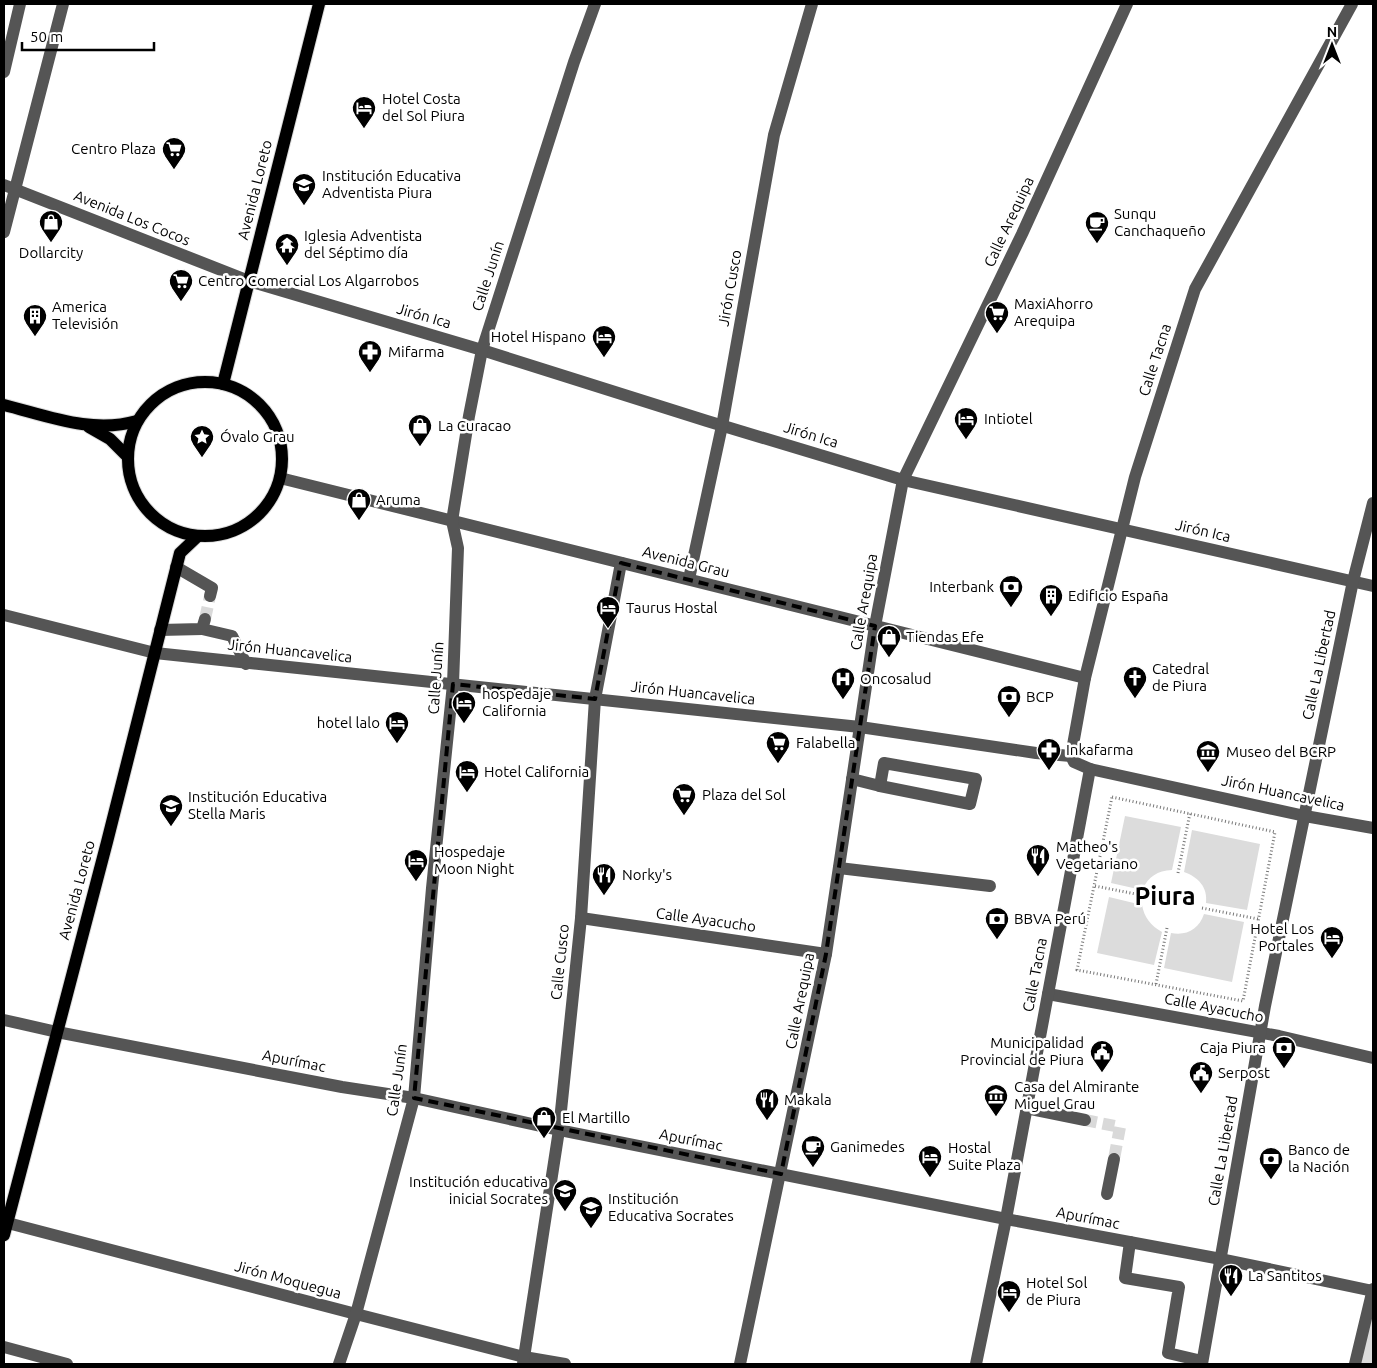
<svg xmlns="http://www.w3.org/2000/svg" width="1377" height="1368" font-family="Ubuntu,sans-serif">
	<rect width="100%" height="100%" fill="#fff"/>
	<g fill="#dcdcdc">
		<path d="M1125,816L1181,827L1172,870C1157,871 1149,876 1142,890L1111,883Z"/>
		<path d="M1192,830L1260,844L1247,910L1206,903C1208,887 1198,877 1184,872Z"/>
		<path d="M1109,897L1142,905C1144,917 1151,926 1162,932L1154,965L1097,953Z"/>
		<path d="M1204,914L1244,922L1232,982L1164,968L1171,933C1187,936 1199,929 1204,914Z"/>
		<path d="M1373,1289V1364H1355Z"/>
	</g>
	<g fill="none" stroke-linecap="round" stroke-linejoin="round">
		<g stroke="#d9d9d9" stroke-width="12" stroke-dasharray="12 6" stroke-linecap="butt">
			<path d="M205,619L210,596"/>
			<path d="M1085,1120L1120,1127L1114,1159"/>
		</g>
		<g stroke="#dbdbdb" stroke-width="14">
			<g id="major">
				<circle cx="205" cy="459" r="77"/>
				<path d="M223,384L319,4"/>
				<path d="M4,405C48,416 92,434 137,421"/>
				<path d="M89,427L110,439L127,456"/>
				<path d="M4,1235L107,842L180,553L198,536"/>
			</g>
		</g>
		<g stroke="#777" stroke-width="3" stroke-dasharray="1 2.5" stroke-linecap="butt">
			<path d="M1112,797L1275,832L1243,1001L1077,970Z"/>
			<path d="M1178,873L1190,813"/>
			<path d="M1095,886L1146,896"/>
			<path d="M1202,908L1258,919"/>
			<path d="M1156,984L1167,928"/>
		</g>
		<g stroke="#555" stroke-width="12">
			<path d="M4,72L20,4"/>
			<path d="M4,185L249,281L482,350L707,421L903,480L1373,586"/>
			<path d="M4,232L63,4"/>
			<path d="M280,478L1085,678"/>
			<path d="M176,567L212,588L210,596"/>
			<path d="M689,579L722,426L774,135L812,4"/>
			<path d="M4,615L155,653L860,727L1036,753L1071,756L1074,762L1090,769L1305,816L1373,828"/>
			<path d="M202,629L232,636L246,664"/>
			<path d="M160,630L202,629L205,619"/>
			<path d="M1071,756L1085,678L1135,477L1195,289L1352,4"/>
			<path d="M884,763L976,779L970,804L880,786Z"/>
			<path d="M852,779L880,786"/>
			<path d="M839,868L990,886"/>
			<path d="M581,918L826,954"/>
			<path d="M1048,994L1279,1036L1373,1058"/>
			<path d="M4,1020L57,1032L342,1087L414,1098L559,1130L1006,1219L1221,1259L1373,1291"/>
			<path d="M1026,1108L1085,1120"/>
			<path d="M1107,1194L1114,1159"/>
			<path d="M4,1222L356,1314L524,1357L565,1364"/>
			<path d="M1130,1242L1125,1278L1179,1287L1168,1353L1202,1361"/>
			<path d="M4,1347L67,1364"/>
			<path d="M339,1364L356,1314L414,1098L432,888L453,684L458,548L452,521L469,416L482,350L574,62L595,4"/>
			<path d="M523,1364L559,1130L581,918L595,699L621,563"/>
			<path d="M740,1364L826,954L875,626L903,480L1022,234L1127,4"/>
			<path d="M976,1364L1006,1219L1090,769"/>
			<path d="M1202,1364L1265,1006L1353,581L1373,503"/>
			<path d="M1355,1364L1373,1289"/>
		</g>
		<use href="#major" stroke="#000" stroke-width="12"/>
	</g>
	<path fill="none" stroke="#000" stroke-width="4" stroke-dasharray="10 6" stroke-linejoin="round" d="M621,563L875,626L826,954L781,1174L414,1098L453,684L595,699Z"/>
	<defs>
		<g id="hotel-pin" transform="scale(1.25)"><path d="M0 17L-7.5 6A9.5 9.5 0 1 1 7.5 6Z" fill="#000" stroke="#fff"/><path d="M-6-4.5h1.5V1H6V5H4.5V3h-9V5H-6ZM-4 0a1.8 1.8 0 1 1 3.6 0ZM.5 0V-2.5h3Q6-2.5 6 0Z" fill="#fff"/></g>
		<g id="supermarket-pin" transform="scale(1.25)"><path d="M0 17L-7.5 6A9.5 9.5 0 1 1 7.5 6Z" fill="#000" stroke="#fff"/><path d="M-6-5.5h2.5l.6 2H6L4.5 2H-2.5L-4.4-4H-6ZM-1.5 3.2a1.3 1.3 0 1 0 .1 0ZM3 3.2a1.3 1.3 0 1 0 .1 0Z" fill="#fff"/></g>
		<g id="school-pin" transform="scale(1.25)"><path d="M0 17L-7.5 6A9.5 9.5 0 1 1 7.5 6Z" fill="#000" stroke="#fff"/><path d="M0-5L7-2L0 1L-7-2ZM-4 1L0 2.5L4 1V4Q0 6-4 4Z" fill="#fff"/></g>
		<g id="shop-pin" transform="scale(1.25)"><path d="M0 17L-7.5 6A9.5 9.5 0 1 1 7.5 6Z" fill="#000" stroke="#fff"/><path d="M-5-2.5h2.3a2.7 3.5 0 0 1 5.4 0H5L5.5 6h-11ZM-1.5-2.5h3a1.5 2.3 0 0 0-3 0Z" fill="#fff"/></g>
		<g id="cafe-pin" transform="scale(1.25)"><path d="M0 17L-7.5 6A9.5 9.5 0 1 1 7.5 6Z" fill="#000" stroke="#fff"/><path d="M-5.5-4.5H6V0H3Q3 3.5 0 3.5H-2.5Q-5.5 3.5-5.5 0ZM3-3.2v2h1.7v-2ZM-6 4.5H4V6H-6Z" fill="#fff"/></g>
		<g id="temple-pin" transform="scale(1.25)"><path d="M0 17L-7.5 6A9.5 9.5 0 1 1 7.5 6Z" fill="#000" stroke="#fff"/><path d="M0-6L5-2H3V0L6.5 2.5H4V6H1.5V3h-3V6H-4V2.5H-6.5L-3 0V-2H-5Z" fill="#fff"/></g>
		<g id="building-pin" transform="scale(1.25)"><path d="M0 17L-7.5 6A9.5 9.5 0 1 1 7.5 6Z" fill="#000" stroke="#fff"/><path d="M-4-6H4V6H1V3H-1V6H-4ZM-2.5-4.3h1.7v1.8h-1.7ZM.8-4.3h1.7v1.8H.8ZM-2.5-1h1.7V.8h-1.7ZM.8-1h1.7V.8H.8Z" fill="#fff"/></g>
		<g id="pharmacy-pin" transform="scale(1.25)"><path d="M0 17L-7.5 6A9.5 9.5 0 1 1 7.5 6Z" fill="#000" stroke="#fff"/><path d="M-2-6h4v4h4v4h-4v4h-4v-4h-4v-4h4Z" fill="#fff"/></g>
		<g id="sight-pin" transform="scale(1.25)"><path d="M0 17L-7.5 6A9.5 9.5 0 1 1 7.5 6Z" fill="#000" stroke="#fff"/><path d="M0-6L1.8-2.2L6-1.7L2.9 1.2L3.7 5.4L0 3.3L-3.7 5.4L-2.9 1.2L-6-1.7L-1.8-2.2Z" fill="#fff"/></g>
		<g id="bank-pin" transform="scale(1.25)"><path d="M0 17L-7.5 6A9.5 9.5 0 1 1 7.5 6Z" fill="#000" stroke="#fff"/><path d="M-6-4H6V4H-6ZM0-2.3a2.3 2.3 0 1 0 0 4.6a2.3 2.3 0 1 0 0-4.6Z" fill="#fff"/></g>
		<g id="church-pin" transform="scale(1.25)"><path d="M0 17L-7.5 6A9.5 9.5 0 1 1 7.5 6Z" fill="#000" stroke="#fff"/><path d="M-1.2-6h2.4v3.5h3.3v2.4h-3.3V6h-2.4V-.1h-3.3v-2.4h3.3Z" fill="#fff"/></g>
		<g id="hospital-pin" transform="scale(1.25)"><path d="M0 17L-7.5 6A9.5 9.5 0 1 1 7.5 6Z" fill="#000" stroke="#fff"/><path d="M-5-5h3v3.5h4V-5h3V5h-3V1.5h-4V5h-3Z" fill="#fff"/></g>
		<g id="museum-pin" transform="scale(1.25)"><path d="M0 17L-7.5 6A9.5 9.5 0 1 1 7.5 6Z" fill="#000" stroke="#fff"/><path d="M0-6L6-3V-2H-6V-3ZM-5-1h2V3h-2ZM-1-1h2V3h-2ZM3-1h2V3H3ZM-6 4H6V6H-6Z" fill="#fff"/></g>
		<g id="restaurant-pin" transform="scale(1.25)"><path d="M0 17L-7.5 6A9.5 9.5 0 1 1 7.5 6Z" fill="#000" stroke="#fff"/><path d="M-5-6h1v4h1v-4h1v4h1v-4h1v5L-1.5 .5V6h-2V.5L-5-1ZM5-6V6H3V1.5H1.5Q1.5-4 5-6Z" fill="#fff"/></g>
		<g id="civic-pin" transform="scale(1.25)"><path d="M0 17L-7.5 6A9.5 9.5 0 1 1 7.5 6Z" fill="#000" stroke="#fff"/><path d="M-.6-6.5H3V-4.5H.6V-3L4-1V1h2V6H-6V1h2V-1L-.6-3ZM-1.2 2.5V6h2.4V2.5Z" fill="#fff"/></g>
	</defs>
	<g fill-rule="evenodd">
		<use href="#hotel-pin" x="364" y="108"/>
		<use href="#supermarket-pin" x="174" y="149"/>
		<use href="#school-pin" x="304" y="185"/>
		<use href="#shop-pin" x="51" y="222"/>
		<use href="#cafe-pin" x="1097" y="223"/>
		<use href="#temple-pin" x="287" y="245"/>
		<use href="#supermarket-pin" x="181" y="281"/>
		<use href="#supermarket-pin" x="997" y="313"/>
		<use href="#building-pin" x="35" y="316"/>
		<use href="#hotel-pin" x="604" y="337"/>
		<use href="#pharmacy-pin" x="370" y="352"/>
		<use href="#hotel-pin" x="966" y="419"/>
		<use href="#shop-pin" x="420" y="426"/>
		<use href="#sight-pin" x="202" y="437"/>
		<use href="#shop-pin" x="359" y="500"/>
		<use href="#bank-pin" x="1011" y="587"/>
		<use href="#building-pin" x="1051" y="596"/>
		<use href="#hotel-pin" x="608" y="608"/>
		<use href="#shop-pin" x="889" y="637"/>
		<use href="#church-pin" x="1135" y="678"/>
		<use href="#hospital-pin" x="843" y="679"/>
		<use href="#bank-pin" x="1009" y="697"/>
		<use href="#hotel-pin" x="464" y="703"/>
		<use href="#hotel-pin" x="397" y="723"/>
		<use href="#supermarket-pin" x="778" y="743"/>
		<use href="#pharmacy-pin" x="1049" y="750"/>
		<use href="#museum-pin" x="1208" y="752"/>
		<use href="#hotel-pin" x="467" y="772"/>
		<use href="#supermarket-pin" x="684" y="795"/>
		<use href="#school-pin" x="171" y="806"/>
		<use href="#restaurant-pin" x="1038" y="856"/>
		<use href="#hotel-pin" x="416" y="861"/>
		<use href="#restaurant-pin" x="604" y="875"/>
		<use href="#bank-pin" x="997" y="919"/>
		<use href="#hotel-pin" x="1332" y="938"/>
		<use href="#bank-pin" x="1284" y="1048"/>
		<use href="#civic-pin" x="1102" y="1052"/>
		<use href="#civic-pin" x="1201" y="1073"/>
		<use href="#museum-pin" x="996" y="1096"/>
		<use href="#restaurant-pin" x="767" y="1100"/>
		<use href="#shop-pin" x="544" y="1118"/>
		<use href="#cafe-pin" x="813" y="1147"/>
		<use href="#hotel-pin" x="930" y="1157"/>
		<use href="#bank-pin" x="1271" y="1159"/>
		<use href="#school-pin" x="565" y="1191"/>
		<use href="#school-pin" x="591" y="1208"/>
		<use href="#restaurant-pin" x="1231" y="1276"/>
		<use href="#hotel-pin" x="1009" y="1292"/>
	</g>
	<g text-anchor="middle" stroke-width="5" stroke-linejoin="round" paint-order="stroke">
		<g font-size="15" fill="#000" stroke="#fff" text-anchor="start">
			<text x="382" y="104">Hotel Costa<tspan x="382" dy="17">del Sol Piura</tspan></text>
			<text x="156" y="154" text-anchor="end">Centro Plaza</text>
			<text x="322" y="181">Institución Educativa<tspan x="322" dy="17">Adventista Piura</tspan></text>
			<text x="1114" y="219">Sunqu<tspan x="1114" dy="17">Canchaqueño</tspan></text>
			<text x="304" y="241">Iglesia Adventista<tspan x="304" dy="17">del Séptimo día</tspan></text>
			<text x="51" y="258" text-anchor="middle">Dollarcity</text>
			<text x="198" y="286">Centro Comercial Los Algarrobos</text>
			<text x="1014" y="309">MaxiAhorro<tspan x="1014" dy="17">Arequipa</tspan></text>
			<text x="52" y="312">America<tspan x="52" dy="17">Televisión</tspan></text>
			<text x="586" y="342" text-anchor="end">Hotel Hispano</text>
			<text x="388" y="357">Mifarma</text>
			<text x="984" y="424">Intiotel</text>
			<text x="438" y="431">La Curacao</text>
			<text x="220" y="442">Óvalo Grau</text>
			<text x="376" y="505">Aruma</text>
			<text x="994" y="592" text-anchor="end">Interbank</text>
			<text x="1068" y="601">Edificio España</text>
			<text x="626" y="613">Taurus Hostal</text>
			<text x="906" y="642">Tiendas Efe</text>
			<text x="1152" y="674">Catedral<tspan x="1152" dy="17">de Piura</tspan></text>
			<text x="860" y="684">Oncosalud</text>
			<text x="482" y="699">hospedaje<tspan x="482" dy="17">California</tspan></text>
			<text x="1026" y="702">BCP</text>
			<text x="380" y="728" text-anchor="end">hotel lalo</text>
			<text x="796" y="748">Falabella</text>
			<text x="1066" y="755">Inkafarma</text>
			<text x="1226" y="757">Museo del BCRP</text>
			<text x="484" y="777">Hotel California</text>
			<text x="702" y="800">Plaza del Sol</text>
			<text x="188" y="802">Institución Educativa<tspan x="188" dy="17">Stella Maris</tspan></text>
			<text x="1056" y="852">Matheo's<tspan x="1056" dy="17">Vegetariano</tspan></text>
			<text x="434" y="857">Hospedaje<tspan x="434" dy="17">Moon Night</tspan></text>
			<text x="622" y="880">Norky's</text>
			<text x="1014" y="924">BBVA Perú</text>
			<text x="1314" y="934" text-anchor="end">Hotel Los<tspan x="1314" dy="17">Portales</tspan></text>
			<text x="1084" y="1048" text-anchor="end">Municipalidad<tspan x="1084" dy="17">Provincial de Piura</tspan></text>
			<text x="1266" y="1053" text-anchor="end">Caja Piura</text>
			<text x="1218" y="1078">Serpost</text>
			<text x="1014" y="1092">Casa del Almirante<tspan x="1014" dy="17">Miguel Grau</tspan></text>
			<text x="784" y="1105">Makala</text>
			<text x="562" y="1123">El Martillo</text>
			<text x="830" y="1152">Ganimedes</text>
			<text x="948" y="1153">Hostal<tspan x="948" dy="17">Suite Plaza</tspan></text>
			<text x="1288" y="1155">Banco de<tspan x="1288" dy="17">la Nación</tspan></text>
			<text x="548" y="1187" text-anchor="end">Institución educativa<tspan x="548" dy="17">inicial Socrates</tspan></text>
			<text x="608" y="1204">Institución<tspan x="608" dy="17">Educativa Socrates</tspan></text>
			<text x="1248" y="1281">La Santitos</text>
			<text x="1026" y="1288">Hotel Sol<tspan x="1026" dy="17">de Piura</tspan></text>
		</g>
		<g font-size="15" fill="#000" stroke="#fff">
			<text transform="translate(255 190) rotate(-76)" y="5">Avenida Loreto</text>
			<text transform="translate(132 218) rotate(22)" y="5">Avenida Los Cocos</text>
			<text transform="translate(1009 222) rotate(-65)" y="5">Calle Arequipa</text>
			<text transform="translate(488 276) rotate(-72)" y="5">Calle Junín</text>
			<text transform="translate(730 288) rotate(-80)" y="5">Jirón Cusco</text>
			<text transform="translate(424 316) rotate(16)" y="5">Jirón Ica</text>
			<text transform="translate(1155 360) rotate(-72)" y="5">Calle Tacna</text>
			<text transform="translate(811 435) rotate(17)" y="5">Jirón Ica</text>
			<text transform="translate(1203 531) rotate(13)" y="5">Jirón Ica</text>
			<text transform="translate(686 562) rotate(14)" y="5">Avenida Grau</text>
			<text transform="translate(864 602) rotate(-80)" y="5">Calle Arequipa</text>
			<text transform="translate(290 651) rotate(6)" y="5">Jirón Huancavelica</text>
			<text transform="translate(1319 665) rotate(-78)" y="5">Calle La Libertad</text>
			<text transform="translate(436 678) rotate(-86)" y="5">Calle Junín</text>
			<text transform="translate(693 693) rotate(6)" y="5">Jirón Huancavelica</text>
			<text transform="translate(1283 793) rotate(12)" y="5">Jirón Huancavelica</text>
			<text transform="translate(77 890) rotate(-75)" y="5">Avenida Loreto</text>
			<text transform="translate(706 920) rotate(8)" y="5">Calle Ayacucho</text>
			<text transform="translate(560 962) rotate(-84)" y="5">Calle Cusco</text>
			<text transform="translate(1035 975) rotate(-79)" y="5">Calle Tacna</text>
			<text transform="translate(800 1001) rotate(-79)" y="5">Calle Arequipa</text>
			<text transform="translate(1214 1008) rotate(11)" y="5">Calle Ayacucho</text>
			<text transform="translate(294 1061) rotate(11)" y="5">Apurímac</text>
			<text transform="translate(397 1080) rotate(-82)" y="5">Calle Junín</text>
			<text transform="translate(691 1140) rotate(11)" y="5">Apurímac</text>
			<text transform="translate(1223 1151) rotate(-80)" y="5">Calle La Libertad</text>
			<text transform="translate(1088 1218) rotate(11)" y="5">Apurímac</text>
			<text transform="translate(288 1280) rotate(15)" y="5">Jirón Moquegua</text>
		</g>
		<g font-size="25" font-weight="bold" fill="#000" stroke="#fff">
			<text x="1165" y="905">Piura</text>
		</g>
	</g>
	<rect width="1377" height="1368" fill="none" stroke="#000000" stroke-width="10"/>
	<g transform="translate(1332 45)" stroke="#ffffff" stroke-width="4" paint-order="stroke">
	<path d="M0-4L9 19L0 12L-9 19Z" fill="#000000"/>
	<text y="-8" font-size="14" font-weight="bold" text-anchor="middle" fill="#000000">N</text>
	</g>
	<path d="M22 42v8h132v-8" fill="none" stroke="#000000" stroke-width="2.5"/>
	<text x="30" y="42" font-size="15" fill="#000000" stroke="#ffffff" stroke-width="4" paint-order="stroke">50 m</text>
</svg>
